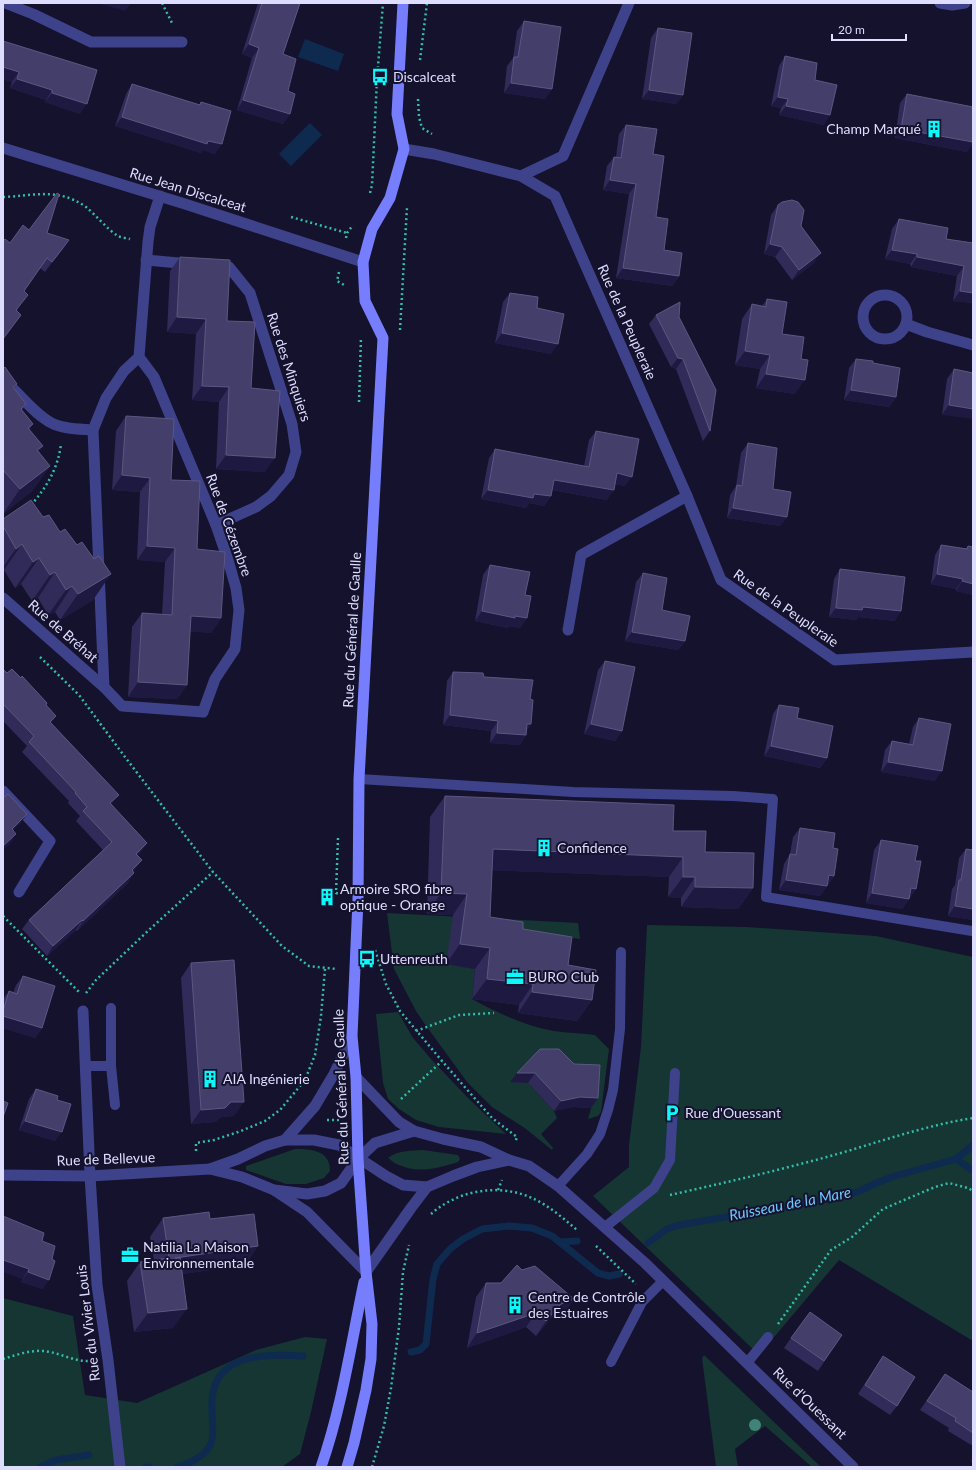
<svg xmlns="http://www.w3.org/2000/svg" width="976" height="1470" font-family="Lato,sans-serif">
	<rect width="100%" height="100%" fill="#14122c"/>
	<g fill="#153632">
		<path d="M387,913L578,923L580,939L522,931L446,964L475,969L472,999C498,1013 525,1026 554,1031C567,1033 581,1033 595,1035L609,1049L601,1112L598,1116L588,1119L591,1108L528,1083L554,1111L557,1118L541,1134L553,1148L552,1150L526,1129L492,1107L467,1082L424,1023L416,1011L394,969Z"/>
		<path d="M647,925L746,927L876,936L973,957V1341L839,1260L759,1355L593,1196L629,1167V1145L641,1047Z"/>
		<path d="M398,1012L413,1038L432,1060L467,1097L506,1134L439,1127L416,1120L399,1109L388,1099L383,1083L376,1014Z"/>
		<path d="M295,1149C311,1149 330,1150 330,1171L324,1178L306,1184H286L246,1170V1166Z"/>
		<path d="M423,1150L458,1155L460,1159L458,1162C439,1168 418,1174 399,1165C395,1164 391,1160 388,1158C397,1150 412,1151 423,1150Z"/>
		<path d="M3,1298L73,1316L85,1395L137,1403L256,1350L305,1337L327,1339L311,1412L300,1454L282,1467H3Z"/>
		<path d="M704,1355L821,1467H812L765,1426L735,1449L738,1467H716L702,1358Z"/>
	</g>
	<g fill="#0e2b4f">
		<path d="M305,39L344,54L338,71L298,57Z"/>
		<path d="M310,123L322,135L291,166L279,154Z"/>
	</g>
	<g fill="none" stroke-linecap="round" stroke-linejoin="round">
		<g stroke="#0e2b4f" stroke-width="7">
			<path d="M956,1159L973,1145"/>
			<path d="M560,1242L577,1241"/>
			<path d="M648,1243L667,1229L679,1225L831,1199L860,1191L876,1183L895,1176L956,1159L970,1169L973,1170"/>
			<path d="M411,1352L420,1350L426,1344L433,1279L437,1264L450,1249L463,1239L482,1229L509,1226L532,1228L552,1236L598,1273L609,1276L619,1274"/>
			<path d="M40,1467L56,1460L89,1455"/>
			<path d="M146,1467H149"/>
			<path d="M178,1467C189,1464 207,1455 211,1443C215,1433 211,1411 212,1400C215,1352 268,1354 303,1356"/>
		</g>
		<g stroke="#33bda9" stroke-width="2.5" stroke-dasharray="2 3" stroke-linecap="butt">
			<path d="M162,3L172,23"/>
			<path d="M420,60L427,3"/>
			<path d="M418,99L419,117L422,128L432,134"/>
			<path d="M370,193L372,185L377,79L383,3"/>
			<path d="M3,197C33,196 58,187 86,207C96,215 108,230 118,236C122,238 127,238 130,239"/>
			<path d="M291,217L347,233"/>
			<path d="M346,238L347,233L353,225"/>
			<path d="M339,272L337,281L346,286"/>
			<path d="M400,330L407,207"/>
			<path d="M359,402L361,337"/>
			<path d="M31,505C47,487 58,468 61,444"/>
			<path d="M40,657L79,695L125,757L213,872L282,946L309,966L336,969"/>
			<path d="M338,838L336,893L340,894"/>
			<path d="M3,916L80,993"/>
			<path d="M375,950L386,984L400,1011L442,1061L492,1118L517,1137L515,1143"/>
			<path d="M86,993L96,980L150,929L213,872"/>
			<path d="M416,1031L459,1015L494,1013"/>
			<path d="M401,1099L442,1061"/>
			<path d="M327,1120H339"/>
			<path d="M196,1151V1143L214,1140L241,1131L265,1121L280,1110L305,1080L315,1055L321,1016L325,969"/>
			<path d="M498,1190L502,1180"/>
			<path d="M670,1195C728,1182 785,1169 841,1153C885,1140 928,1125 973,1118"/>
			<path d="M431,1214C458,1190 499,1183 532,1198C548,1205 563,1218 577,1230"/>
			<path d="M596,1246L636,1284"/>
			<path d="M778,1324L831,1250L852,1237L883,1209L935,1187L949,1183L968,1188L973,1191"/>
			<path d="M3,1359C16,1355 30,1350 43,1351C59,1352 74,1362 89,1361"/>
			<path d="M372,1467L384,1426L391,1388L399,1327L403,1272L409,1245"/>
		</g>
		<g stroke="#3e428a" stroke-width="10">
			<path d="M359,779L573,792L733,796L773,799L766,897L972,931"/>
			<path d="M111,1008V1066L115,1105"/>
			<path d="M85,1066H111"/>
			<path d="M558,1186L587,1154L600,1134L608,1110L613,1090L620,1029L621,952"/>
			<path d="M605,1227L654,1188L670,1160L675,1073"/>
			<path d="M611,1362L642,1302L663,1281"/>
			<path d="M747,1363L768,1337"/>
		</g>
		<g stroke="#3e428a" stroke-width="11">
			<path d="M5,3L33,14L91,42H182"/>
			<path d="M940,3L952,5L965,3"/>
			<path d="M404,149L434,154L521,176L555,196L687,496L721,580L835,660L973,652"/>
			<path d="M521,176L563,156L629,3"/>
			<path d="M146,260L190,264"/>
			<path d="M216,266L229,267L250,293L292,424L296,452L289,475L271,496L256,507L216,525"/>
			<circle cx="885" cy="317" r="22"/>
			<path d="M906,324L927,332L973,345"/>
			<path d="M139,357L154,377L216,525L228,560L236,588L239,610L235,649L215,679L203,712L122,706L104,687L93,430L106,398L124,371L139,357L148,242L150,227L160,196"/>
			<path d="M3,382C11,385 18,394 24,400C50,427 56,428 93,430"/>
			<path d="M3,598L104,687"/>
			<path d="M568,630L581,555L687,496"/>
			<path d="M3,791L50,841L19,892"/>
			<path d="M83,1011L90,1176L97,1285L108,1360L120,1467"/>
			<path d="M356,1077L399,1122L414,1131L443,1139L481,1147L509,1160L529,1166L558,1186L645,1263L853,1467"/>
			<path d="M285,1140L315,1106L334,1074L352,1036"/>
			<path d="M210,1169L242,1177L274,1190L307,1194L325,1191L341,1183L358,1159L375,1143L414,1131"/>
			<path d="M3,1175L90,1176L210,1169L238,1159L265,1146L285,1140H314L339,1145L386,1176L403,1185L427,1187"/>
			<path d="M274,1190L307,1212L366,1272L411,1208L427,1187L453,1176L477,1167L509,1160"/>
		</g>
		<path stroke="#3e428a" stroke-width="11" d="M3,148L185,204L363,262"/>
		<g stroke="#767efd" stroke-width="11">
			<path d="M321,1467C342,1407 351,1344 364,1282"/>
			<path d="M347,1467L354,1443L366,1390L371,1359L372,1324L366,1272L358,1159L356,1077L352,1036L358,900L359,779L383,338L365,301L363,262L372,229L390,198L404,149L397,114L403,3"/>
		</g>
	</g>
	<circle fill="#428378" cx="755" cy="1425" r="6"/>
	<g fill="#312b59">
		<path d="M258,3H300L283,54L288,91L290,114L283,124L237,110L252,58L242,54Z"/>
		<path d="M524,21L552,89L545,99L504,93L507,66L513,58L517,31Z"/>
		<path d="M658,28L683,95L676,104L642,99L651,38Z"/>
		<path d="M3,41L80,114L45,102L46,100L10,88L12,82L3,79Z"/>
		<path d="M785,56L815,80L824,125L779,115L781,108L771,106L779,66Z"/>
		<path d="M132,84L199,105L201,102L215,154L203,150L201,153L115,126L126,94Z"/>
		<path d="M907,94L967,152L895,138L900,103Z"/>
		<path d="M626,125L653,154L656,217L664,250L679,276L672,286L616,278L629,194L603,190L607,166L614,157H616L619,134Z"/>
		<path d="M778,205L801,226L814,263L792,280L775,257L764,254L771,215Z"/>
		<path d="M899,219L946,239L973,243V303L953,301L957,276L911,267L910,264L885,259L892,229Z"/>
		<path d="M29,230L47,233L69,240L45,272L40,268L24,291L17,311L14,325L10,243Z"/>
		<path d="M180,257L227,321L251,388L265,472L216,469L219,402L192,400L196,334L167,332L170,271Z"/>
		<path d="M510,293L537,308L551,354L495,343L503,302Z"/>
		<path d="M767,299L782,334L801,359L795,394L756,388L760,369L735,365L742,319L752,304L762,306Z"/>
		<path d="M656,315L679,317L710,431L703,441L676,369L671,367L649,324Z"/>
		<path d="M856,359L873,363L896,397L889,407L844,400L849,368Z"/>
		<path d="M3,369L17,384L14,388L26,404L22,410L33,424L29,430L43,446L39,452L50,466L32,491L3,514Z"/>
		<path d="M954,369L973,373L942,415L947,379Z"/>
		<path d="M126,416L171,480L197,549L221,618L211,633L190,631L187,685L177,699L128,697L132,627L142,613L162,615L165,562L137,560L140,492L112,490L116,431Z"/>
		<path d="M596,431L625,486L615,484L607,500L552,490L551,496L544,506L529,503L526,508L481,499L489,458L495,449L584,466L589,440Z"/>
		<path d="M748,443L787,517L780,526L727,518L730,495L736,486L741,453Z"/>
		<path d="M3,519L93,600L60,620L55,612L48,615L38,598L32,601L21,584L15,588L4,570L3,571Z"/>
		<path d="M941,545L966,549L968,546L973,595L956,591V589L931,584L935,555Z"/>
		<path d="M490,565L525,595L527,618L520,628L509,626L508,628L475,621L483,575Z"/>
		<path d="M840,569L895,621L858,617L856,620L829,617L834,579Z"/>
		<path d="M643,573L662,610L685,641L678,650L625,641L636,582Z"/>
		<path d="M605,661L622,731L615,741L584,734L598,670Z"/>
		<path d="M3,669L7,673L46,705L56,716L51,723L111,805L147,843L140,853L138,855L135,870L133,872L128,883L77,931L76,930L47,956L22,929L29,920L103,850L76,821L80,816L68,803L69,801L22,752L27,746L3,721Z"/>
		<path d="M453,672L484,677L530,699L531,724L527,730L526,735L520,745L490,743L491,731L443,725L447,681Z"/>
		<path d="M779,705L797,718L827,758L820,768L764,756L773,714Z"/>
		<path d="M919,718L935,781L881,772L885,750L892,741L909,744L913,727Z"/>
		<path d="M445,796L673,831L705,852L753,888L738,909L681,907V898L668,897L669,877L492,870L490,917L523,929L568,965L592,1000L577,1021L518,1013L519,1005L472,999L475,969L446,964L453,915L427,914L430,817Z"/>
		<path d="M800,828L833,848L834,876L820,896L779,890L784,864L790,854L793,837Z"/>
		<path d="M881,840L915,861L916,889L902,909L866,903L874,850Z"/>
		<path d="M966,849L973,850V920L948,916L952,889L955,885L959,858Z"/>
		<path d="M191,963L234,1116L221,1117L215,1122L191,1124L181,978Z"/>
		<path d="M23,976L42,1028L35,1038L3,1028V999L9,991L13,993L16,985Z"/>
		<path d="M574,1064L591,1108L573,1107L554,1111L528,1083L510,1082L517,1073Z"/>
		<path d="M36,1089L57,1100L55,1141L19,1130L29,1099Z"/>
		<path d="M163,1218L210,1219L258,1246L245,1265L182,1274L173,1328L134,1332L127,1281L140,1262L154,1260L150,1237Z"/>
		<path d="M42,1241L43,1289L21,1282Z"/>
		<path d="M522,1270L574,1299L564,1313L551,1318L536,1336L526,1327L467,1348L476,1297L486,1283H501Z"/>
		<path d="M842,1335L818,1371L784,1348L791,1338Z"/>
		<path d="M883,1356L897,1406L890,1415L858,1394Z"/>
		<path d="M945,1374L973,1392V1446L948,1431L949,1428L920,1410Z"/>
		<path d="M973,1457V1463L971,1461Z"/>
	</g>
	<g fill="#1e1940">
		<path d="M97,3H131L125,11Z"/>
		<path d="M249,44L259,48L252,58L242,54Z"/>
		<path d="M3,67L19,72L12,82L3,79Z"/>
		<path d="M17,79L52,90L46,100L10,88Z"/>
		<path d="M511,83L552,89L545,99L504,93Z"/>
		<path d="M649,90L683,95L676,104L642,99Z"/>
		<path d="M52,93L87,104L80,114L45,102Z"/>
		<path d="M778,97L788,99L781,108L771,106Z"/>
		<path d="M243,100L290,114L283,124L237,110Z"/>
		<path d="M786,106L830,115L824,125L779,115Z"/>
		<path d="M122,117L208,141L222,144L215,154L203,150L201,153L115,126Z"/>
		<path d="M901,129L973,142V144L967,152L895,138Z"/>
		<path d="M610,180L636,184L629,194L603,190Z"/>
		<path d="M69,240L63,250L45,272L52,262Z"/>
		<path d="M770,244L782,247L775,257L764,254Z"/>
		<path d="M892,250L917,254L910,264L885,259Z"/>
		<path d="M821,253L814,263L792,280L799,270Z"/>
		<path d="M917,257L964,266L957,276L911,267Z"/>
		<path d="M623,268L679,276L672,286L616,278Z"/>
		<path d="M960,291L973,293V303L953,301Z"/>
		<path d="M177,317L206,319L196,334L167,332Z"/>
		<path d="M502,333L558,344L551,354L495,343Z"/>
		<path d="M745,351L770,355L760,369L735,365Z"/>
		<path d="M678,358L683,359L676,369L671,367Z"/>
		<path d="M766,374L805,380L795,394L756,388Z"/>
		<path d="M202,386L229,387L219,402L192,400Z"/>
		<path d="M851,390L896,397L889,407L844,400Z"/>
		<path d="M949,405L973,409V419L942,415Z"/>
		<path d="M43,446L25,471L37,450Z"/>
		<path d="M226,455L275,458L265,472L216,469Z"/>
		<path d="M50,466L32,491L3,514L20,489Z"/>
		<path d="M617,473L632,477L625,486L610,483Z"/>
		<path d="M122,475L150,478L140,492L112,490Z"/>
		<path d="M554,480L614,490L607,500L548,489Z"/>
		<path d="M488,490L534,494L551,496L544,506L529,503L526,508L481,499Z"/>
		<path d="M733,508L787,517L780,526L727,518Z"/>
		<path d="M22,544L4,570L3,571V567L16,549Z"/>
		<path d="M147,546L175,548L165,562L137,560Z"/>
		<path d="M39,558L21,584L15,588L33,562Z"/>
		<path d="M55,572L38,598L32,601L50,575Z"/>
		<path d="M111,574L93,600L60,620L78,594Z"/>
		<path d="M937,574L963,579L956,589L931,584Z"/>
		<path d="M962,581L973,584V595L956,591Z"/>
		<path d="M72,586L55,612L48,615L66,590Z"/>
		<path d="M863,607L901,611L895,621L858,617L856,620L829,617L836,608Z"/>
		<path d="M482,611L515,616L527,618L520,628L509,626L508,628L475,621Z"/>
		<path d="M191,616L221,618L211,633L181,631Z"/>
		<path d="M632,632L685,641L678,650L625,641Z"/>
		<path d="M138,682L187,685L177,699L128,697Z"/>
		<path d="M450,715L498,721L491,731L443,725Z"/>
		<path d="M56,716L50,725V722Z"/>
		<path d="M527,724H531L524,734Z"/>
		<path d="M591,724L622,731L615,741L584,734Z"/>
		<path d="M497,733L526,735L520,745L490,743Z"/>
		<path d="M771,746L827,758L820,768L764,756Z"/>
		<path d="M888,762L942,771L935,781L881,772Z"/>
		<path d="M119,795L112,804L103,813L110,803Z"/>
		<path d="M27,814L20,824L5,838L12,829Z"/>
		<path d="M16,834L10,844L3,850V846Z"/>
		<path d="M147,843L140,853L129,863L136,854Z"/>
		<path d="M493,849L683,857L669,877L478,870Z"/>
		<path d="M142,860L135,870L125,880L132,870Z"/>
		<path d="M134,873L128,883L77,931L83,921Z"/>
		<path d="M829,875L834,876L827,885Z"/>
		<path d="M683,877H695L681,898L668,897Z"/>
		<path d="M786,880L827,886L820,896L779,890Z"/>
		<path d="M695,887L753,888L738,909L681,907Z"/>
		<path d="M911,888L916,889L909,898Z"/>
		<path d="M441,893L467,894L453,915L427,914Z"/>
		<path d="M872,893L909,899L902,909L866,903Z"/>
		<path d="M955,906L973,909V920L948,916Z"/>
		<path d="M82,920L76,930L47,956L53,946Z"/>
		<path d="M460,944L490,948L475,969L446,964Z"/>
		<path d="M487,979L533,984L519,1005L472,999Z"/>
		<path d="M532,992L592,1000L577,1021L518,1013Z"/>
		<path d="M3,1016L42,1028L35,1038L3,1028Z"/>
		<path d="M517,1073H535L528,1083L510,1082Z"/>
		<path d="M580,1097L598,1098L591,1108L573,1107L554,1111L561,1101Z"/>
		<path d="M231,1102H244L234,1116L221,1117L215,1122L191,1124L201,1110Z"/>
		<path d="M25,1121L62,1132L55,1141L19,1130Z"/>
		<path d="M258,1246L245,1265L162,1277L175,1258Z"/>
		<path d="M3,1260L29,1269L22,1279L3,1272Z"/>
		<path d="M28,1272L49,1280L43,1289L21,1282Z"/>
		<path d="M574,1299L564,1313L551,1318L536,1336L546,1321L561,1304Z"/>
		<path d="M187,1309L173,1328L134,1332L148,1313Z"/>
		<path d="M536,1313L526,1327L467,1348L477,1333Z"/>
	</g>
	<g fill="#443e6b" stroke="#5c5782">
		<path d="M262,3H300L283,54L296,59L288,91L295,94L290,114L243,100L259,48L249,44Z"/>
		<path d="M524,21L561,27L552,89L511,83L514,57H518Z"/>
		<path d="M658,28L692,33L683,95L649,90Z"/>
		<path d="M3,41L97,70L87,104L52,93V90L17,79L19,72L3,67Z"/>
		<path d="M785,56L817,63L815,80L837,85L830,115L786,106L788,99L778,97Z"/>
		<path d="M132,84L200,105L201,102L231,111L222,144L208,141L207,144L122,117Z"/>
		<path d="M907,94L973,107V142L901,129Z"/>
		<path d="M626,125L657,129L653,154L664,156L656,217L668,219L664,250L682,253L679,276L623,268L636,184L610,180L614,157L621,158Z"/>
		<path d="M57,193L59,194L47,233L69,240L52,262L47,258L24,291L28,295L16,310L21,315L3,339V242L5,239L10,243L23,225L29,230Z"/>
		<path d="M792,200L798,202L804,210L801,226L821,253L799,270L782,247L770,244L778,205L782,202Z"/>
		<path d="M899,219L948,228L946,239L973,243V293L960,291L964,266L917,257V254L892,250Z"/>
		<path d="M180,257L230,260L227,321L255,322L251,388L280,391L275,458L226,455L229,387L202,386L206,319L177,317Z"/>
		<path d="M510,293L538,297L537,308L564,314L558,344L502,333Z"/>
		<path d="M767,299L787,302L782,334L804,337L801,359L808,360L805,380L766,374L770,355L745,351L752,304L766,307Z"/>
		<path d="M680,302L679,317L716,390L710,431L683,359L678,358L656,315Z"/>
		<path d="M856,359L873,361V363L900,368L896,397L851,390Z"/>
		<path d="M5,367L17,384L13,387L26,404L21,409L33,424L28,428L43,446L37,450L50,466L20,489L3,470V462L4,461L3,459V369Z"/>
		<path d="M954,369L973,373V409L949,405Z"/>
		<path d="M126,416L174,419L171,480L200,481L197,549L225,552L221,618L191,616L187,685L138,682L142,613L172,615L175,548L147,546L150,478L122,475Z"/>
		<path d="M596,431L639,439L632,477L617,473L614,490L554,480L551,496L534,494L533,498L488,490L495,449L589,467Z"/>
		<path d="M748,443L777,448L773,489L791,492L787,517L733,508L737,485L742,486Z"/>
		<path d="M31,500L43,517L49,515L60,532L65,529L77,545L82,542L94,559L99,556L111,574L78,594L72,586L66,590L55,572L50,575L39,558L33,562L22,544L16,549L3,526V519Z"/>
		<path d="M941,545L967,549L968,546L973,547V584L962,581L963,579L937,574Z"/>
		<path d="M490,565L530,572L525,595L531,596L527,618L515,616V618L482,611Z"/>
		<path d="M840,569L905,577L901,611L863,607L862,610L836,608Z"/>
		<path d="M643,573L667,578L662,610L690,616L685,641L632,632Z"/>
		<path d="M605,661L635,667L622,731L591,724Z"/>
		<path d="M3,669L7,673L12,669L21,678L22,676L47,703L46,705L56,716L50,722L119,795L110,803L147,843L136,854L142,860L132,870L134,873L83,921L82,920L53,946L29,920L112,842L83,811L87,807L75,793L76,792L29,742L34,736L3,704Z"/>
		<path d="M453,672L483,673L484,677L533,680L530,699L533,700L531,724H527L526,735L497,733L498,721L450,715Z"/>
		<path d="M779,705L799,708L797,718L833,726L827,758L771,746Z"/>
		<path d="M919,718L951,724L942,771L888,762L892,741L913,745Z"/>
		<path d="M8,794L27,814L12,829L16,834L3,846V798Z"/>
		<path d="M445,796L674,805L673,831H706L705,852L754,853L753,888L695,887V877H683V857L493,849L490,917L523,922V929L572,937L568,965L596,970L592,1000L532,992L533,984L487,979L490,948L460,944L467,894L441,893Z"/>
		<path d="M800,828L835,833L833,848L838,849L834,876L829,875L827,886L786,880L790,854L796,855Z"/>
		<path d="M881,840L918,846L915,861H921L916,889L911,888L909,899L872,893Z"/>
		<path d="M966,849L973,850V909L955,906L959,880H961Z"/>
		<path d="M234,960L244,1102H231L225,1108L201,1110L191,963Z"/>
		<path d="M23,976L55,986L42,1028L3,1016V1011L9,991L17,994Z"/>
		<path d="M540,1049H559L574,1064L600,1065L598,1098L580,1097L561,1101L535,1073H517Z"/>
		<path d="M36,1089L58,1096L57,1100L71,1104L62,1132L25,1121Z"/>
		<path d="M3,1101L8,1103L3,1117Z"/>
		<path d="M209,1212L210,1219L254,1214L258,1246L175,1258L180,1257L187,1309L148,1313L140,1262L169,1258L163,1218Z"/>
		<path d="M3,1216L44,1233L42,1241L55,1246L52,1259L55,1261L49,1280L28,1272L29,1269L3,1260Z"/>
		<path d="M517,1265L522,1270L535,1266L574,1299L561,1304L546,1321L536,1313L477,1333L486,1283H501Z"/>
		<path d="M810,1312L842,1335L824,1361L791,1338Z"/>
		<path d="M883,1356L915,1377L897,1406L865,1385Z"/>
		<path d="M945,1374L973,1392V1433L955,1421L956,1418L927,1401Z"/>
	</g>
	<defs>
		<g id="bus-bare" transform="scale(1.38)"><path d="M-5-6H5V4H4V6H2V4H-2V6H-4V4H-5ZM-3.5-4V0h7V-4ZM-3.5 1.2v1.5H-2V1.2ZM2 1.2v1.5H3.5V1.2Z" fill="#0df8fb" stroke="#14122c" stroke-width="2.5" paint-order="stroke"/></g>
		<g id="building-bare" transform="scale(1.38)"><path d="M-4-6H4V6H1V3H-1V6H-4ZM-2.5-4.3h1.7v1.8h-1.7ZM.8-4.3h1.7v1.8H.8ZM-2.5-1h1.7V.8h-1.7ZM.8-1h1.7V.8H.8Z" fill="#0df8fb" stroke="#14122c" stroke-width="2.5" paint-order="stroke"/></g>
		<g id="office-bare" transform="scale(1.38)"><path d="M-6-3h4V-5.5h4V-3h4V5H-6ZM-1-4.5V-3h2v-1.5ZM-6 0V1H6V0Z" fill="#0df8fb" stroke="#14122c" stroke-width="2.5" paint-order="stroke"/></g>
		<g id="parking-bare" transform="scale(1.38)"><path d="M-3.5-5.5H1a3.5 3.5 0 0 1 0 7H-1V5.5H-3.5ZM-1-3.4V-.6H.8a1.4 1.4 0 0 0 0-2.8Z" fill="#0df8fb" stroke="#14122c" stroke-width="2.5" paint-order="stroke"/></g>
	</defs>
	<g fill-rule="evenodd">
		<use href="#bus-bare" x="380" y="77"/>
		<use href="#building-bare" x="934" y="129"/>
		<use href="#building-bare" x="544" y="848"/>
		<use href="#building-bare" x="327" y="897"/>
		<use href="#bus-bare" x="367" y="959"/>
		<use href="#office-bare" x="515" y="977"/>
		<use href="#building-bare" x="210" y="1079"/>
		<use href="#parking-bare" x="672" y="1113"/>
		<use href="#office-bare" x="130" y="1255"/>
		<use href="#building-bare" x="515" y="1305"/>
	</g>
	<g text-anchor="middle" stroke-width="4" stroke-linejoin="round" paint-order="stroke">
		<g font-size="14" fill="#deddfe" stroke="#14122c" text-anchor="start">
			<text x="393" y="82">Discalceat</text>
			<text x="921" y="134" text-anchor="end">Champ Marqué</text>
			<text x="557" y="853">Confidence</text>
			<text x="340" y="894">Armoire SRO fibre<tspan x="340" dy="16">optique - Orange</tspan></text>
			<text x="380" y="964">Uttenreuth</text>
			<text x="528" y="982">BURO Club</text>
			<text x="223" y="1084">AIA Ingénierie</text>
			<text x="685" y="1118">Rue d'Ouessant</text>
			<text x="143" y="1252">Natilia La Maison<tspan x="143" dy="16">Environnementale</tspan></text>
			<text x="528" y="1302">Centre de Contrôle<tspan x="528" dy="16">des Estuaires</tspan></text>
		</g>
		<g font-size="14" fill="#deddfe" stroke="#14122c">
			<text transform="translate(188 190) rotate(17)" y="5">Rue Jean Discalceat</text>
			<text transform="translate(627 322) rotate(66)" y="5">Rue de la Peupleraie</text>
			<text transform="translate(289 367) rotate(72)" y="5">Rue des Minquiers</text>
			<text transform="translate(229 525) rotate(70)" y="5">Rue de Cézembre</text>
			<text transform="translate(786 608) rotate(35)" y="5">Rue de la Peupleraie</text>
			<text transform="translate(352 630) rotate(-87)" y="5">Rue du Général de Gaulle</text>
			<text transform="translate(63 631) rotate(41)" y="5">Rue de Bréhat</text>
			<text transform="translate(341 1087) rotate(-92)" y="5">Rue du Général de Gaulle</text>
			<text transform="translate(106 1159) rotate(-2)" y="5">Rue de Bellevue</text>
			<text transform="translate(88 1323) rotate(-97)" y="5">Rue du Vivier Louis</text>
			<text transform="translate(810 1403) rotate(44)" y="5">Rue d'Ouessant</text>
		</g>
		<g font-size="15" font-style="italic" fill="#6dc7fd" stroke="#14122c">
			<text transform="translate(790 1204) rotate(-11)" y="5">Ruisseau de la Mare</text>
		</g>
	</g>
	<rect width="976" height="1470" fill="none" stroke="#deddfe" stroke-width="8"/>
	<path d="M832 34v6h74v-6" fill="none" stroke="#deddfe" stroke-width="2"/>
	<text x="838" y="34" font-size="12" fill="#deddfe" stroke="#14122c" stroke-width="3" paint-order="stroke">20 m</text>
</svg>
